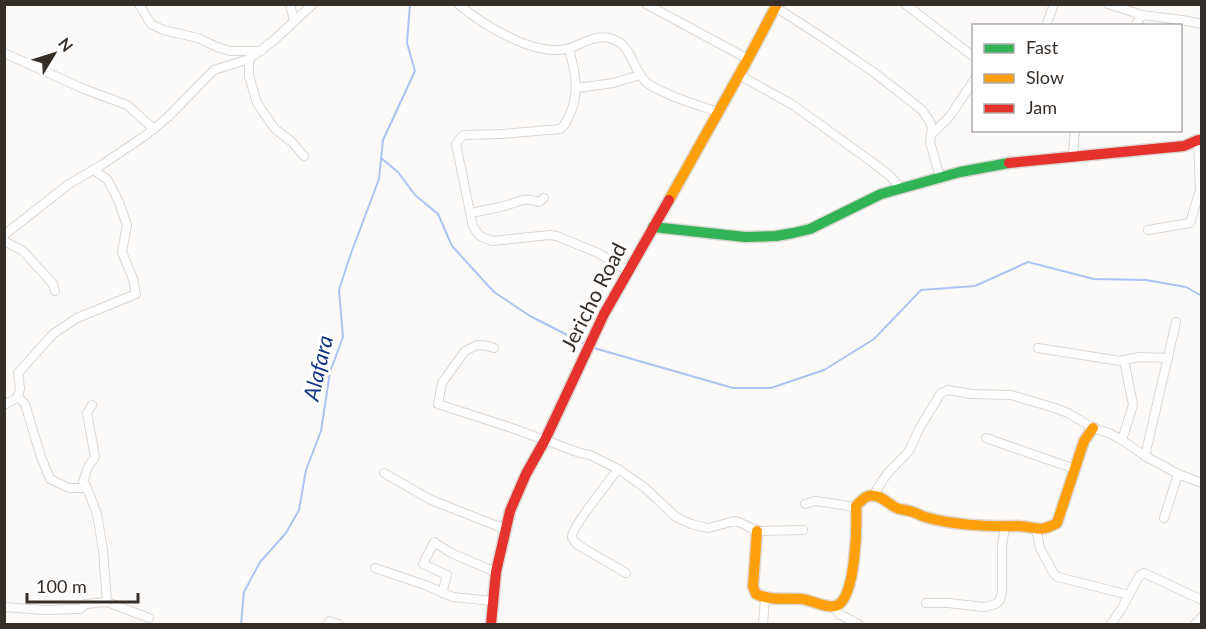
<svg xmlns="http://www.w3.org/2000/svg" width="1206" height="629" font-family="Lato,sans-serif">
	<rect width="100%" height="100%" fill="#fcfaf8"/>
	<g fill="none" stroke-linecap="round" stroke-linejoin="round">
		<g stroke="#acc3f4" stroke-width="2">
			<path d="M381,158L398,172L415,195L438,214L452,246L494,292L530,316L585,344"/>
			<path d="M594,348L733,388H771L824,370L874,339L921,290L975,286L1028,262L1094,279L1146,280L1186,287L1202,296"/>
			<path d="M241,624L244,592L260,562L286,533L299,510L306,470L321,431L330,372L343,337L339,290L350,256L379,179L383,140L415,71L407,43L410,4"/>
		</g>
		<g stroke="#dbd7d3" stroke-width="10">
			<g id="street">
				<path d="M139,4L151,24L163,30L198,38L217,47L230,51H261"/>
				<path d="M290,4L294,21"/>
				<path d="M458,4C483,25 537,59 570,48C585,43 597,33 613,39C633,47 632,69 646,82C660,94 700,106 718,112"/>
				<path d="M646,4L748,59"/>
				<path d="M905,4L974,57"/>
				<path d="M1108,4L1142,15L1182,20L1202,24"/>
				<path d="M775,7L825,39L876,74L922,110L930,122L932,128L930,142L940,177"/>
				<path d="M1046,26L1054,4"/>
				<path d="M1135,26L1142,15"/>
				<path d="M569,49C575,71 580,91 570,114C567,120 566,125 560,129L502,134L463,135L456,144L473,227L480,236L492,241L550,235L557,236L598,253L628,271"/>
				<path d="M4,53L84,89L127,105L154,129"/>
				<path d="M249,59V76L257,103L275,129L292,142L304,156"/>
				<path d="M739,75L793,105L872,162L889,175L901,188"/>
				<path d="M577,88L613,83L640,75"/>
				<path d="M931,135L950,116L974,80"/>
				<path d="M1073,156L1075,130"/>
				<path d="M93,170L107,179L118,200L127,225L122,252L133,279L136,294L77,318L53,334L18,373L20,388L18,397L25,404L41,457L50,479L69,488H87L97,514L103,550L107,602"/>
				<path d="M471,213C481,211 490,209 500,207C517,204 520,196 539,202L544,198"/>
				<path d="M1148,230L1190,223L1200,190L1198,140"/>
				<path d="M4,235L69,184L103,164L146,135L168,117L214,70L249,59L273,41L313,4"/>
				<path d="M4,241L23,251L44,274L53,284L55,291"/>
				<path d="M494,348L488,346L477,345L465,351L442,383L438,404L515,429L544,440"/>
				<path d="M1038,348L1120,361L1139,357L1168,358"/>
				<path d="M4,405L18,397"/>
				<path d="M986,438L1075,469"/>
				<path d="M545,440L580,453L590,455L618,469L644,487L676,517L691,524L708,528L735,521L741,523L757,531L803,530"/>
				<path d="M1122,440L1133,405L1124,360"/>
				<path d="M1145,456L1176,322"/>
				<path d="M618,469C611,479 571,528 572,537C573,541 575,542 578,545L626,573"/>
				<path d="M384,473L431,500L505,529"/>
				<path d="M87,488L83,482L88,467L95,457L87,413L92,405"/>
				<path d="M878,496L876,492L877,489L887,474L909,451L919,429L941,393L948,390L971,394L1011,395L1055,408L1068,413L1093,428L1109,433L1122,440L1145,456L1178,474L1202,483"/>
				<path d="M805,504L815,501L856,507"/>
				<path d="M1164,518L1178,474"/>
				<path d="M1036,529L1040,548L1054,574L1058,577L1129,595"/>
				<path d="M375,568L425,585L453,597L493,601"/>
				<path d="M442,593L447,575L423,564L434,542L451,553L496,572"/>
				<path d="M926,603H948L984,607L996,604L1000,600L1002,592V545L1005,527"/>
				<path d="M833,606L839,614L858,624"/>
				<path d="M4,607L44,610L80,609L86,604L107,602L149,618"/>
				<path d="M329,621L338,624"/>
				<path d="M763,624L765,599L767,598"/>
				<path d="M1111,624L1122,608L1139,576L1144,573L1202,600"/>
				<path d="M1195,624L1202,617"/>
			</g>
		</g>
		<g stroke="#dbd7d3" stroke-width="13">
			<path id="fast" d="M653,227L745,237L776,236L793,233L810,229L881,194L960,172L1009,163"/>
		</g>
		<g stroke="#dbd7d3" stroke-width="13">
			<g id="slow">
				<path d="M669,200L748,59L777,4"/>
				<path d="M757,531L753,587L756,594C770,601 786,598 802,599C812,600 828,610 838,605C856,594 857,526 856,506C862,500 866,494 875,496C884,497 890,506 899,509C904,510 908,510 913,512C917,513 921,516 925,517C952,525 990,527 1017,526C1036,526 1037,534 1057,523L1084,441L1093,428"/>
			</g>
		</g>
		<g stroke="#dbd7d3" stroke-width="13">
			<g id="jam">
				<path d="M1009,163L1184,146L1198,140H1202"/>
				<path d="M491,624L496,572L510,511L526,474L545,440L604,314L669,200"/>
			</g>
		</g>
		<use href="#street" stroke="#fffefe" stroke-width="8"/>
		<use href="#fast" stroke="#30b455" stroke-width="10"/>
		<use href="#slow" stroke="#ff9f0a" stroke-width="10"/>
		<use href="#jam" stroke="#e5322d" stroke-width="10"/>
	</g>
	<g text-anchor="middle" stroke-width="6" stroke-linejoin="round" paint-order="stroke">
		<g font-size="21" fill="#362e28" stroke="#fff">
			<text transform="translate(594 297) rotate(-63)" y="7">Jericho Road</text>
		</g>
		<g font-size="22" font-style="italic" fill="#153686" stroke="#fff">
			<text transform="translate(318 368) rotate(-77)" y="8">Alafara</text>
		</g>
	</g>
	<rect width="1206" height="629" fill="none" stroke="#362e28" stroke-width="12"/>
	<rect x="972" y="24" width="210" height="108" fill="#ffffff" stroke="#afaba9" stroke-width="1.5"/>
	<rect x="984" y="44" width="30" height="9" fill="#30b455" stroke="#afaba9" stroke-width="1.5"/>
	<text x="1026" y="54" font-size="18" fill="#362e28">Fast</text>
	<rect x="984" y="74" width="30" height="9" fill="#ff9f0a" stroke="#afaba9" stroke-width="1.5"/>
	<text x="1026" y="84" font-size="18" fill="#362e28">Slow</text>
	<rect x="984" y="104" width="30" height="9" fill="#e5322d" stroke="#afaba9" stroke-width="1.5"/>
	<text x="1026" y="114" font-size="18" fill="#362e28">Jam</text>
	<g transform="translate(54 54) rotate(52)" stroke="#ffffff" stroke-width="4.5" paint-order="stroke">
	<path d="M0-4.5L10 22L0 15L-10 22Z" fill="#362e28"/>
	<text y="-9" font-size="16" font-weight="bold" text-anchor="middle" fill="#362e28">N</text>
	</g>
	<path d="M27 593v9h111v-9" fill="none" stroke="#362e28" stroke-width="3"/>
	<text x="36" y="593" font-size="18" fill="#362e28" stroke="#ffffff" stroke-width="4.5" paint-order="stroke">100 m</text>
</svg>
